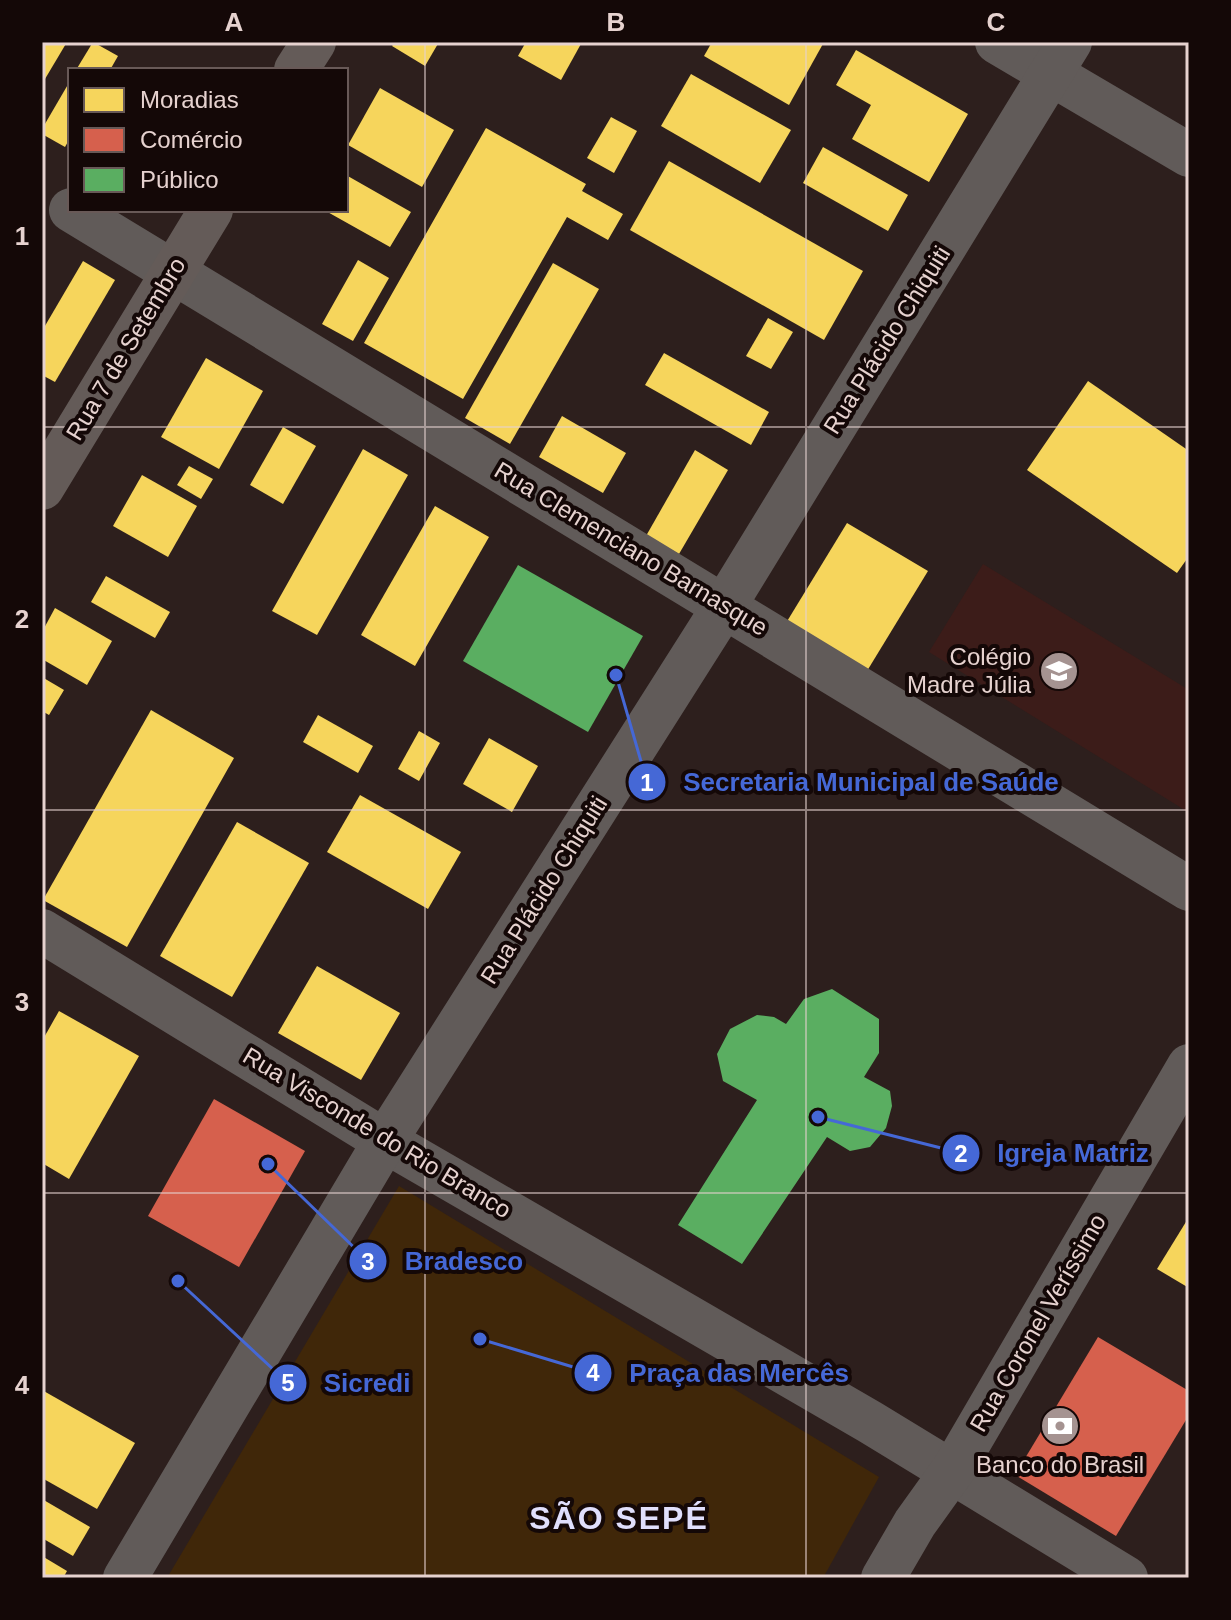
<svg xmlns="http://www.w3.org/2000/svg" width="1231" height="1620" font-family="Arial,sans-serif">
	<rect width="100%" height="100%" fill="#2d1f1d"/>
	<path fill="#3c1c19" d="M983,564L1189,690L1188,812L929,652Z"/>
	<path fill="#402709" d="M399,1186L879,1477L823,1578H167Z"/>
	<g fill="#f6d55c">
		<path d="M42,42H67L42,84Z"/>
		<path d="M93,42L118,56L110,70H76Z"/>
		<path d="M395,42H439L425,66L392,46Z"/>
		<path d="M526,42H582L561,80L518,56Z"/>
		<path d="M712,42H824L789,105L704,56Z"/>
		<path d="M856,50L968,114L929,182L852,139L871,105L836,85Z"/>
		<path d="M691,74L791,130L760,183L661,126Z"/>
		<path d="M70,81V138L65,147L42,134V129Z"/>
		<path d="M380,88L454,130L422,187L348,145Z"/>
		<path d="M611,117L637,131L614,173L587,158Z"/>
		<path d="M486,128L586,184L582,191L623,214L608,240L567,217L463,399L364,343Z"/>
		<path d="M823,147L908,195L888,231L803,183Z"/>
		<path d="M669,161L863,271L824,340L630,230Z"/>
		<path d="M346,175L411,212L390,247L324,210H346Z"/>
		<path d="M358,260L389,278L353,341L322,324Z"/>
		<path d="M83,261L115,280L55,382L42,375V331Z"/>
		<path d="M553,263L599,289L510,444L465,418Z"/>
		<path d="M768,318L793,332L771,369L746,356Z"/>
		<path d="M664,353L769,412L751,445L645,385Z"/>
		<path d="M206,358L263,391L219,469L161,437Z"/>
		<path d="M1088,381L1189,451V556L1177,573L1027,470Z"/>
		<path d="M562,416L626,453L603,493L539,457Z"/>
		<path d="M283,427L316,446L283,504L250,485Z"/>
		<path d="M363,449L408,475L317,635L272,611Z"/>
		<path d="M695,450L728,470L679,554L646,536Z"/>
		<path d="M189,466L213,479L201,499L177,485Z"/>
		<path d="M142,475L197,506L168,557L113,526Z"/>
		<path d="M435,506L489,537L415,666L361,635Z"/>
		<path d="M847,523L928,571L867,671L786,623Z"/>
		<path d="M106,576L170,612L155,638L91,602Z"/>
		<path d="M55,608L112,641L87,685L42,659V632Z"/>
		<path d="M42,677L64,690L49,715L42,711Z"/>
		<path d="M151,710L234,758L127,947L43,900Z"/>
		<path d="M318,715L373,746L358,773L303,742Z"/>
		<path d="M419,731L440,743L419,781L398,769Z"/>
		<path d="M489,738L538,766L512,812L463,784Z"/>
		<path d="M360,795L461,852L428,909L327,852Z"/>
		<path d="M237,822L309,863L232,997L160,956Z"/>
		<path d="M317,966L400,1013L361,1080L278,1033Z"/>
		<path d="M59,1011L139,1056L69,1179L42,1163V1041Z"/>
		<path d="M1189,1217V1288L1157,1269Z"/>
		<path d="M42,1390L135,1443L97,1509L42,1478Z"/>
		<path d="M42,1499L90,1527L73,1556L42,1538Z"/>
		<path d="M42,1556L67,1571L63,1578H42Z"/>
	</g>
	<g fill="#d6604d">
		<path d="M214,1099L305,1151L239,1267L148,1216Z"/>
		<path d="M1098,1337L1189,1391V1415L1116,1536L1015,1475Z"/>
	</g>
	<g fill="#5aae61">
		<path d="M518,565L643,636L588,732L463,661Z"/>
		<path d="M832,989L879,1019V1053L864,1077L890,1091L892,1106L886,1128L870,1147L850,1151L827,1137L742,1264L678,1225L757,1100L723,1081L717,1054L730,1029L757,1015L774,1017L786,1024L804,999Z"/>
	</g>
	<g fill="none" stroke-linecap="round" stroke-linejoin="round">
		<g stroke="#615b59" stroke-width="44">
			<path d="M997,42L1189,155"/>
			<path d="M71,210L1189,889"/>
			<path d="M42,931L385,1141L870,1422L1126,1578"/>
			<path d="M125,1578L385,1141L725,605L1070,42"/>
			<path d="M883,1578L915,1523L953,1470L1189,1066"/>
		</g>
		<g stroke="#645b58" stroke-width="44">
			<path d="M296,70L314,42"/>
			<path d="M42,488L211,210"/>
		</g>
	</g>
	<path fill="none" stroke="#e6d2cf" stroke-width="2" stroke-opacity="0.55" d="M425,42V1578M806,42V1578M42,427H1189M42,810H1189M42,1193H1189"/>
	<defs>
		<g id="school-disc" transform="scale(2)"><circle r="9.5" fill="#a59391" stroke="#140807"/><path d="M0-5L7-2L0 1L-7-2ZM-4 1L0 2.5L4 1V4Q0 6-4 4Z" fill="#fff"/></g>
		<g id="bank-disc" transform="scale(2)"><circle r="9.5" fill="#a59391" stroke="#140807"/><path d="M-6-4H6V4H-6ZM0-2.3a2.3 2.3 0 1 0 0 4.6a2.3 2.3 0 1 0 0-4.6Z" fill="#fff"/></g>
	</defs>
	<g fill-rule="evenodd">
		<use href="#school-disc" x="1059" y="671"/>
		<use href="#bank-disc" x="1060" y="1426"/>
	</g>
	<g text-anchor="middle" stroke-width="8" stroke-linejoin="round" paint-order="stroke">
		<g font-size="24" fill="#e6d2cf" stroke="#140807">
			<text transform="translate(887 340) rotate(-58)" y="8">Rua Plácido Chiquiti</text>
			<text transform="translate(126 349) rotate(-59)" y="8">Rua 7 de Setembro</text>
			<text transform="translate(631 549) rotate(31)" y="8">Rua Clemenciano Barnasque</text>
			<text transform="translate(544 890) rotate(-58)" y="8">Rua Plácido Chiquiti</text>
			<text transform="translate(377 1133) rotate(31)" y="8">Rua Visconde do Rio Branco</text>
			<text transform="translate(1038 1323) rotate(-60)" y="8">Rua Coronel Veríssimo</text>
		</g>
		<g font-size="24" fill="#e6d2cf" stroke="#140807" text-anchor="end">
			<text x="1031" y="665">Colégio<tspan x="1031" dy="28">Madre Júlia</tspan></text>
			<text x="1060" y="1473" text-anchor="middle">Banco do Brasil</text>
		</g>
		<g font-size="32" font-weight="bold" letter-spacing="2" fill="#e0dffc" stroke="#140807">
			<text x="619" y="1529">SÃO SEPÉ</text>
		</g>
	</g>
	<path fill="none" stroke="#4568d6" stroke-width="3" d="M616 675L647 782M818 1117L961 1153M268 1164L368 1261M480 1339L593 1373M178 1281L288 1383"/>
	<g fill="#4568d6" stroke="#140807" stroke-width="3">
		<circle cx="616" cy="675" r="8"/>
		<circle cx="818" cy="1117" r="8"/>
		<circle cx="268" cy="1164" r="8"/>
		<circle cx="480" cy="1339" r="8"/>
		<circle cx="178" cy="1281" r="8"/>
		<circle cx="647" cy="782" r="20"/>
		<circle cx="961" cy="1153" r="20"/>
		<circle cx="368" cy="1261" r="20"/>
		<circle cx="593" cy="1373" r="20"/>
		<circle cx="288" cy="1383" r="20"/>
	</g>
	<g font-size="24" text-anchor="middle" font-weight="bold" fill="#fff">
		<text x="647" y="791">1</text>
		<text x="961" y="1162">2</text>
		<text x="368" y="1270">3</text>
		<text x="593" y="1381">4</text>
		<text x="288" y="1391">5</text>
	</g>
	<g font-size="26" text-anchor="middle" font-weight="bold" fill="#4568d6" stroke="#140807" stroke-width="8" stroke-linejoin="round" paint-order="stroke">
		<text x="871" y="791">Secretaria Municipal de Saúde</text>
		<text x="1073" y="1162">Igreja Matriz</text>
		<text x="464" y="1270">Bradesco</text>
		<text x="739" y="1382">Praça das Mercês</text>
		<text x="367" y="1392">Sicredi</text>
	</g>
	<rect width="1231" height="1620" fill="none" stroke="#140807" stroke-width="88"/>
	<rect x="68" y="68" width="280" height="144" fill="#140807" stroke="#685957" stroke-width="2"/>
	<rect x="84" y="88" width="40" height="24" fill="#f6d55c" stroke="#685957" stroke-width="2"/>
	<text x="140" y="108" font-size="24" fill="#e6d2cf">Moradias</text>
	<rect x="84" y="128" width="40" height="24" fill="#d6604d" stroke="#685957" stroke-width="2"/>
	<text x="140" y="148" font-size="24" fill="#e6d2cf">Comércio</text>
	<rect x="84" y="168" width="40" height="24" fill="#5aae61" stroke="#685957" stroke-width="2"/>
	<text x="140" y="188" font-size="24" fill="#e6d2cf">Público</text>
	<rect x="44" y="44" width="1143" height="1532" fill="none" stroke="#e6d2cf" stroke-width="3"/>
	<g font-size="26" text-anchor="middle" font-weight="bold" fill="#e6d2cf">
		<text x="234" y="31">A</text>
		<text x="616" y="31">B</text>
		<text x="996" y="31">C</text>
		<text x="22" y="245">1</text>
		<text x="22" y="628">2</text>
		<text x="22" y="1011">3</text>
		<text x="22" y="1394">4</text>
	</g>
</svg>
